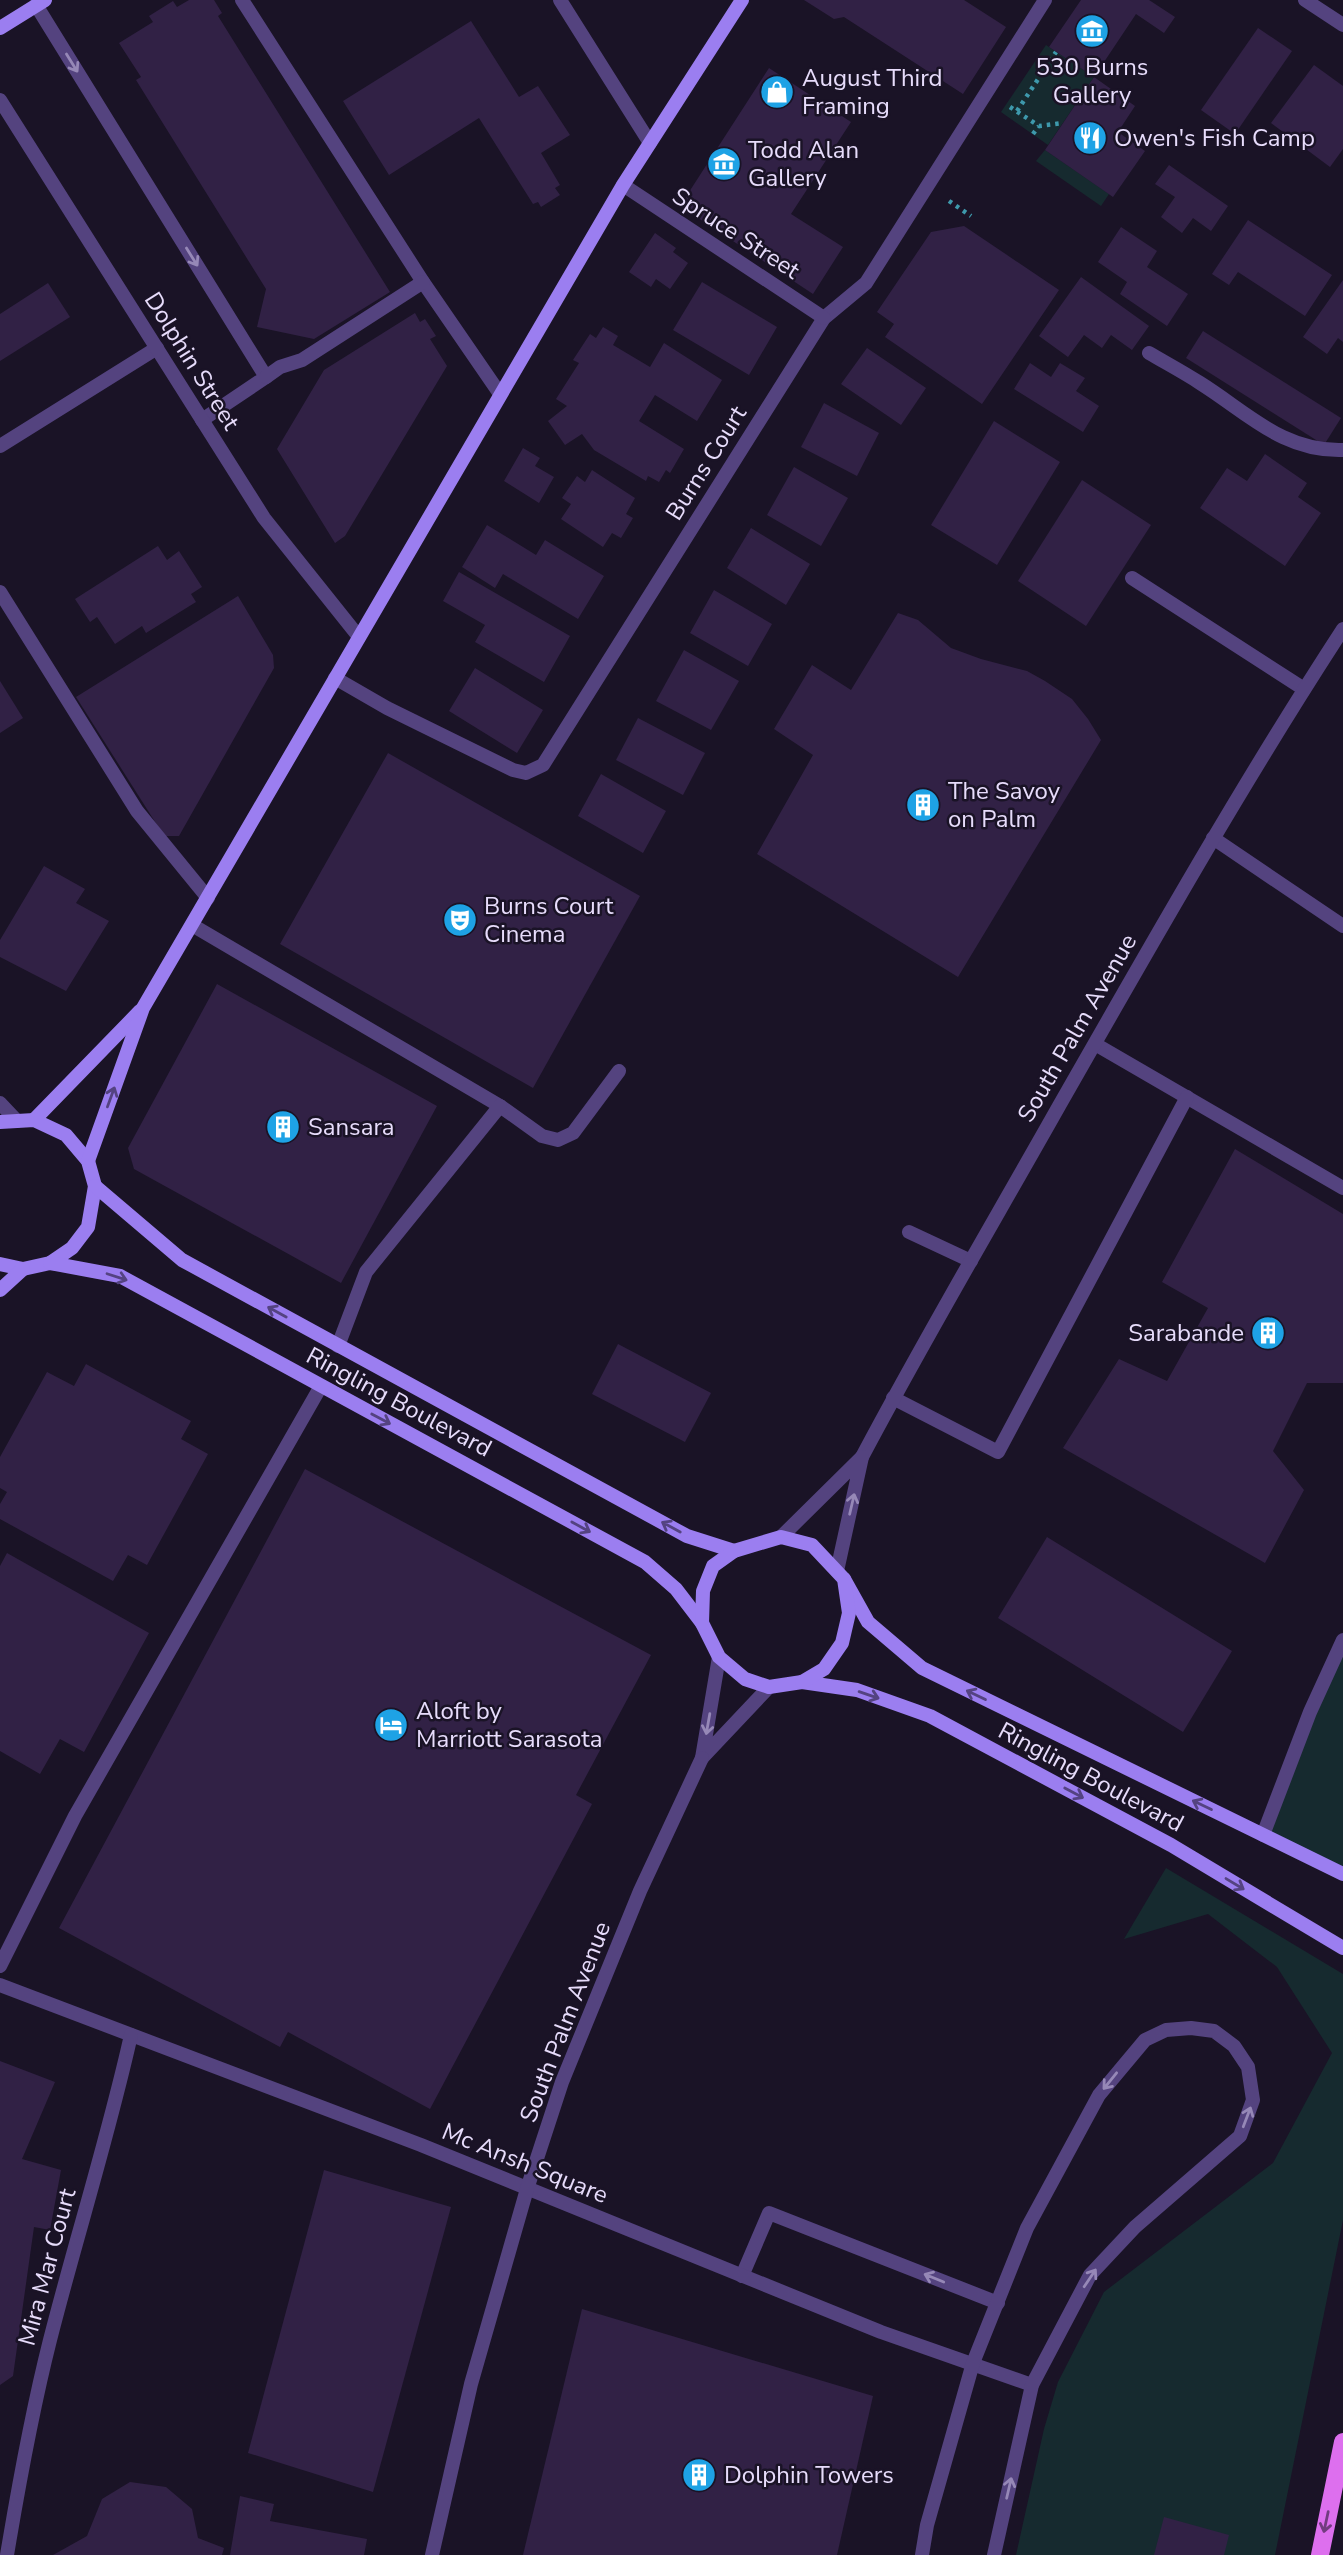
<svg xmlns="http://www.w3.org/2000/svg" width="1343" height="2555" font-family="'Nunito Sans',sans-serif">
	<rect width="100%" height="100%" fill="#1a1326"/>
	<g fill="#162a2f">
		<path d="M1046,45L1094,77L1048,145L1001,112Z"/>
		<path d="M1045,150L1109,194L1101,206L1036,161Z"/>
		<path d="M1343,1640V1874L1263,1835Z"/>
		<path d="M1166,1868L1343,1974V2220L1275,2555H1016L1044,2429L1058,2382L1104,2292L1273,2163L1332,2053L1277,1967L1208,1914L1124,1939Z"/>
	</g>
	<g fill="#312145">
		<path d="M189,0H214L222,13L218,16L390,292L314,339L257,327L266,289L136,80L141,77L119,43L153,22L149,16L173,1L177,7Z"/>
		<path d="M804,0H964L1006,27L963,94L844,17L834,19Z"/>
		<path d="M1081,0H1149L1175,17L1164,33L1136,14L1094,77L1049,47Z"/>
		<path d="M471,21L519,97L538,86L570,135L541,153L560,185L555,188L560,195L541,207L538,202L533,204L479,118L389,175L343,101Z"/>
		<path d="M1258,28L1292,51L1235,134L1201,110Z"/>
		<path d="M1314,65L1343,86V149L1330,167L1271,123Z"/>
		<path d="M769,68L851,122L791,214L843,247L813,294L680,206Z"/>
		<path d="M1094,77L1135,106L1118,132L1145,151L1113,197L1045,150Z"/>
		<path d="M1169,165L1228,206L1211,231L1193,218L1182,233L1161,217L1175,197L1155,184Z"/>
		<path d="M1248,220L1332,275L1305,316L1238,272L1229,285L1212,274Z"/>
		<path d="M964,226L1059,290L982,404L885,337L894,324L877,312L931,232Z"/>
		<path d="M1121,227L1157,251L1147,267L1188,294L1167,326L1120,294L1127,282L1098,262Z"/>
		<path d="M655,233L676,248L673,252L688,263L670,289L656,279L651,287L629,272Z"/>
		<path d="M1081,277L1149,326L1132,350L1111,335L1102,348L1084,335L1068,357L1039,336Z"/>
		<path d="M1343,280V342L1338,338L1327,354L1303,337Z"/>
		<path d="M702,282L777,327L749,375L673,330Z"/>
		<path d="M48,283L70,317L0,361V314Z"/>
		<path d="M415,313L420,322L425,319L436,336L430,339L447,366L345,536L335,543L277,449L324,370Z"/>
		<path d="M603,327L618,336L613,345L650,367L664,343L722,380L697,421L655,395L639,421L684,449L670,473L666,470L659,482L648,476L646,481L594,450L582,434L565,445L548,421L567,406L556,399L579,363L573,360L590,334L596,338Z"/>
		<path d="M1203,331L1341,418L1324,445L1186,358Z"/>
		<path d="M867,348L926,388L901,425L841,384Z"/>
		<path d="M1030,363L1051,377L1060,363L1085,378L1076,391L1099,406L1083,432L1014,389Z"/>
		<path d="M824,403L879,433L857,476L801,447Z"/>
		<path d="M994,421L1060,462L997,565L931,525Z"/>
		<path d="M523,448L540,458L535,466L554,477L539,503L504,481Z"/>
		<path d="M1265,454L1307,483L1298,497L1321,513L1285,566L1200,508L1227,468L1247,481Z"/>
		<path d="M794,467L848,498L821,546L767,515Z"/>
		<path d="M592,470L635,498L626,514L633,518L621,538L612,533L603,547L561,519L571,504L562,498L577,476L585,482Z"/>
		<path d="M1082,480L1151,525L1086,626L1018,581Z"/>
		<path d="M487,525L536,555L545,540L604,576L578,619L503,574L495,588L462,567Z"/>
		<path d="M751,528L810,564L786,605L727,568Z"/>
		<path d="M158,546L167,560L179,551L202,587L191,594L196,602L146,633L142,626L115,644L97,617L90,622L75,599Z"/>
		<path d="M459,572L570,636L544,682L475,642L485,625L443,601Z"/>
		<path d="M714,590L772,624L748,666L690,633Z"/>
		<path d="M238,596L273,655L274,668L179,836H164L76,697Z"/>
		<path d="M898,613L918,620L951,648L981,659L1027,671L1045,681L1072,699L1088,719L1101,740L958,977L757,854L813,755L774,729L812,665L851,690Z"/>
		<path d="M684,650L739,681L711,730L656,701Z"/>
		<path d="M475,668L543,710L517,753L449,711Z"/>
		<path d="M0,681L23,718L0,733Z"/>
		<path d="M638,718L705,753L683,795L616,760Z"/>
		<path d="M388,753L640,896L533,1088L280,944Z"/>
		<path d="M601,774L666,811L643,853L578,816Z"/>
		<path d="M44,866L85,889L76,903L109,921L66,991L0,957V940Z"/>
		<path d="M217,984L437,1106L341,1283L134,1169L128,1148Z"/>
		<path d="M1235,1149L1343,1214V1383H1307L1273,1451L1304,1490L1265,1563L1063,1448L1119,1359L1167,1381L1208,1308L1162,1282Z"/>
		<path d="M618,1344L711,1393L685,1442L592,1394Z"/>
		<path d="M86,1364L191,1421L181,1439L208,1454L147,1565L128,1555L113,1581L0,1519V1504L7,1492L0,1488V1457L47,1372L74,1386Z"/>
		<path d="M305,1469L651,1655L576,1795L592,1804L430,2109L288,2032L280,2047L59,1928Z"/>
		<path d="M1047,1537L1232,1651L1183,1732L998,1618Z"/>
		<path d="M7,1553L149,1633L84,1752L60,1739L40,1774L0,1751V1566Z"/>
		<path d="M0,2061L55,2082L22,2159L61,2170L50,2230L34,2227L13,2376L0,2385Z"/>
		<path d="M324,2170L451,2207L373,2492L248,2453Z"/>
		<path d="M582,2309L873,2396L837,2555H523Z"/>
		<path d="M130,2482L166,2487L192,2509L198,2538L224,2548L222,2555H53L87,2536L102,2499Z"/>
		<path d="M240,2496L274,2504L270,2521L367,2539L364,2555H230Z"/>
		<path d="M1164,2517L1229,2535L1224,2555H1154Z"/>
	</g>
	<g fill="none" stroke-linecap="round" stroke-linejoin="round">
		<g stroke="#3e99ac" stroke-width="4.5" stroke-dasharray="3.5 5" stroke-linecap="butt">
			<path d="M1010,107L1039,126L1063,123"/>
			<path d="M1017,111L1056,52"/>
			<path d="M1033,134L1039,126"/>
			<path d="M949,201L971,216"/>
		</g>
		<g stroke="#54437f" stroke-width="14">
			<path d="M242,0L423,282L500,394"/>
			<path d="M36,5L266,377L202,420"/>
			<path d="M1149,353C1166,363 1183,372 1200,383C1248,413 1283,452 1343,450"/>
			<path d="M266,377L280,367L302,360L423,282"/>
			<path d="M0,446L157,348"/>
			<path d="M1132,578L1304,689"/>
			<path d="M0,592L137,811L208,898"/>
			<path d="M335,678L387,708L513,770L526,773L543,765L824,318L866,283L1045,0"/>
			<path d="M1213,838L1343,926"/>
			<path d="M192,925L500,1106L542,1136L558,1140L573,1133L619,1071"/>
			<path d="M1095,1044L1343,1188"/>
			<path d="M909,1232L971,1261"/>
			<path d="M338,1346L366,1272L500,1106"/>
			<path d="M893,1398L998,1452L1187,1097"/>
			<path d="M0,1966L75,1816L321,1386"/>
			<path d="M742,2276L769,2213L998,2303"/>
		</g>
		<g stroke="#54437f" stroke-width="14">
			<path d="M560,0L650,143"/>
			<path d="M1305,0L1343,25"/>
			<path d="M0,100L264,518L359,637"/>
			<path d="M623,185L824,318"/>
			<path d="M0,1103L17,1121"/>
			<path d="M862,1457C925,1338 993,1223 1059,1106C1151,945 1242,784 1343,629"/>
			<path d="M781,1537L862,1457L837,1571"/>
			<path d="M719,1657L702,1758L769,1687"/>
			<path d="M1263,1835L1310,1712L1343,1640"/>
			<path d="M0,1985L421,2145L881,2332L1032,2385"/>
			<path d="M7,2555C19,2483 32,2411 50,2340C76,2238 108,2138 131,2035"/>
			<path d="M432,2555L471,2384L527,2189L562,2082L640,1891L702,1758"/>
			<path d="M922,2555L927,2525L973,2363L1027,2228L1099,2095L1145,2040L1166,2030L1191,2028L1214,2031L1234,2046L1248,2067L1253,2100L1240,2136L1135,2227L1090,2275L1032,2385L994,2555"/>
		</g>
		<g stroke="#9b7ef0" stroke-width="14">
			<path d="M0,28L45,0"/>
			<path d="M34,1120L140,1011"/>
			<path d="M0,1122L34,1120L66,1135L88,1161L95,1186L88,1227L72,1248L50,1263L23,1269L0,1264"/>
			<path d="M88,1161L143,1008L623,185L742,0"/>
			<path d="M95,1186L182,1260L687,1536L734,1551"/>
			<path d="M50,1263L120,1276L645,1562L676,1589L702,1623L719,1657L745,1679L769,1687L802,1682L857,1690L930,1716L1171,1845L1343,1948"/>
			<path d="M0,1290L23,1269"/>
			<path d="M844,1579L868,1622L922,1668L1343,1874"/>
			<path d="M702,1623L703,1591L713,1566L734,1551L781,1537L812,1545L844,1579L849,1613L842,1643L824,1669L802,1682"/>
		</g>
		<path stroke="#dd6fee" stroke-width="18" d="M1320,2555L1343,2442"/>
	</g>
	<defs><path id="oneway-shaft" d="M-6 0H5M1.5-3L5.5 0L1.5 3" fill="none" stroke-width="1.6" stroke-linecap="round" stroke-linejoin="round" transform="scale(1.75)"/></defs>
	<g stroke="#9688b7">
		<use href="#oneway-shaft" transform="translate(72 63) rotate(58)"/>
		<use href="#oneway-shaft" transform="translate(192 257) rotate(58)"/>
		<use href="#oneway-shaft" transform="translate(852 1504) rotate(-77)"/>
		<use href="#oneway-shaft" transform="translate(708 1724) rotate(100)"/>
		<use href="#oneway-shaft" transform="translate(1110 2081) rotate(129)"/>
		<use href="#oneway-shaft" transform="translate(1247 2117) rotate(-69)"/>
		<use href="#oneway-shaft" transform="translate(934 2278) rotate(-158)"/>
		<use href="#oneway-shaft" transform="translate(1090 2278) rotate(-56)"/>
		<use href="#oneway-shaft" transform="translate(1009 2488) rotate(-77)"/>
	</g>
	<g stroke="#544381">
		<use href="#oneway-shaft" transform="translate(111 1097) rotate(-70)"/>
		<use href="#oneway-shaft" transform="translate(117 1277) rotate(18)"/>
		<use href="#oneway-shaft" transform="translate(277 1312) rotate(-151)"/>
		<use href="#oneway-shaft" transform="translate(381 1419) rotate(28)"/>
		<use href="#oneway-shaft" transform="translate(581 1527) rotate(29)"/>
		<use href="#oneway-shaft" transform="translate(671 1527) rotate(-151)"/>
		<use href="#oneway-shaft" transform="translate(869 1695) rotate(19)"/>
		<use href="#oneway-shaft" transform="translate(976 1695) rotate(-154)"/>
		<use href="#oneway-shaft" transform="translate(1074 1793) rotate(28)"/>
		<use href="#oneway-shaft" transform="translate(1202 1805) rotate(-154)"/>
		<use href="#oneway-shaft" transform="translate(1235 1884) rotate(31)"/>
	</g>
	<use stroke="#723c80" href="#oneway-shaft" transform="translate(1326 2522) rotate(102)"/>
	<defs>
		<g id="museum-disc" transform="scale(1.75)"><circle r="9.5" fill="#1ea2e5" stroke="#1a1326"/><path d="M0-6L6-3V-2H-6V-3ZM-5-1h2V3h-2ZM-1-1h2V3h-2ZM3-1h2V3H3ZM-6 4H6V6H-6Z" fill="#fff"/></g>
		<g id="shop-disc" transform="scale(1.75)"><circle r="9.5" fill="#1ea2e5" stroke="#1a1326"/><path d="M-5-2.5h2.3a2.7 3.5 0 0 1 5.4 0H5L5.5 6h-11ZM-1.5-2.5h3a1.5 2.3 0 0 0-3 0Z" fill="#fff"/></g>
		<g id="restaurant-disc" transform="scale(1.75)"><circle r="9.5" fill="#1ea2e5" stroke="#1a1326"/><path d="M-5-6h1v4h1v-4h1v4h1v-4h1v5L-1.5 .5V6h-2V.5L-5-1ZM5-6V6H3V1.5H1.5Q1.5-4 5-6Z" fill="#fff"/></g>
		<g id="building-disc" transform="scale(1.75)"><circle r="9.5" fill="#1ea2e5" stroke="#1a1326"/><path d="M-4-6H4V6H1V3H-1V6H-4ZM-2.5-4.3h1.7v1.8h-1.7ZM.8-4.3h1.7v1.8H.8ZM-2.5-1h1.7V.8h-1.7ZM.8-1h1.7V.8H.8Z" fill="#fff"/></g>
		<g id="theatre-disc" transform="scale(1.75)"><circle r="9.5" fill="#1ea2e5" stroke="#1a1326"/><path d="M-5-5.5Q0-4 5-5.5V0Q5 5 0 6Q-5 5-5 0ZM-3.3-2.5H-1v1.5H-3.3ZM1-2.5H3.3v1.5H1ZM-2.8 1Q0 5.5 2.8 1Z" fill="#fff"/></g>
		<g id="hotel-disc" transform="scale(1.75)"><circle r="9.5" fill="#1ea2e5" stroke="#1a1326"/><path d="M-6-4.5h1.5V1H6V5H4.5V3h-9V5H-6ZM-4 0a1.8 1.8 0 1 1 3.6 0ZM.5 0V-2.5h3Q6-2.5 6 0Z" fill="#fff"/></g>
	</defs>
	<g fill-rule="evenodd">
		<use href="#museum-disc" x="1092" y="31"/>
		<use href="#shop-disc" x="777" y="92"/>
		<use href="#restaurant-disc" x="1090" y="138"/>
		<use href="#museum-disc" x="724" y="164"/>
		<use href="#building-disc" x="923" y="805"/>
		<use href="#theatre-disc" x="460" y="920"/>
		<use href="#building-disc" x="283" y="1127"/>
		<use href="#building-disc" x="1268" y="1333"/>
		<use href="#hotel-disc" x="391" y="1725"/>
		<use href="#building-disc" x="699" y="2475"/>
	</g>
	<g text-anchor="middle" stroke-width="5" stroke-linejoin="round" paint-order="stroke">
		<g font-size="24" fill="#e7dcfb" stroke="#1a1326" text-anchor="start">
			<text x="1092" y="75" text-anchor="middle">530 Burns<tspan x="1092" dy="28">Gallery</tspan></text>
			<text x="802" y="86">August Third<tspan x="802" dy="28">Framing</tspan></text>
			<text x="1114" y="146">Owen's Fish Camp</text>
			<text x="748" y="158">Todd Alan<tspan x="748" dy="28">Gallery</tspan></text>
			<text x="948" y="799">The Savoy<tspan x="948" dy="28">on Palm</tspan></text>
			<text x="484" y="914">Burns Court<tspan x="484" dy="28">Cinema</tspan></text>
			<text x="308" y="1135">Sansara</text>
			<text x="1244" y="1341" text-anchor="end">Sarabande</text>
			<text x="416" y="1719">Aloft by<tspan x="416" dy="28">Marriott Sarasota</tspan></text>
			<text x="724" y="2483">Dolphin Towers</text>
		</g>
		<g font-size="24" fill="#e7dcfb" stroke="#1a1326">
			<text transform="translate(736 233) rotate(33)" y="8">Spruce Street</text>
			<text transform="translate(192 361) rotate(58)" y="8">Dolphin Street</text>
			<text transform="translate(706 463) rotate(-58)" y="8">Burns Court</text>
			<text transform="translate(1077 1028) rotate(-60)" y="8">South Palm Avenue</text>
			<text transform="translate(399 1402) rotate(28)" y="8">Ringling Boulevard</text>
			<text transform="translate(1091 1777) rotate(28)" y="8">Ringling Boulevard</text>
			<text transform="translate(565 2022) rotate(-69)" y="8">South Palm Avenue</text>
			<text transform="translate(525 2163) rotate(22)" y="8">Mc Ansh Square</text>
			<text transform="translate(47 2267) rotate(-75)" y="8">Mira Mar Court</text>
		</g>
	</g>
</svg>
